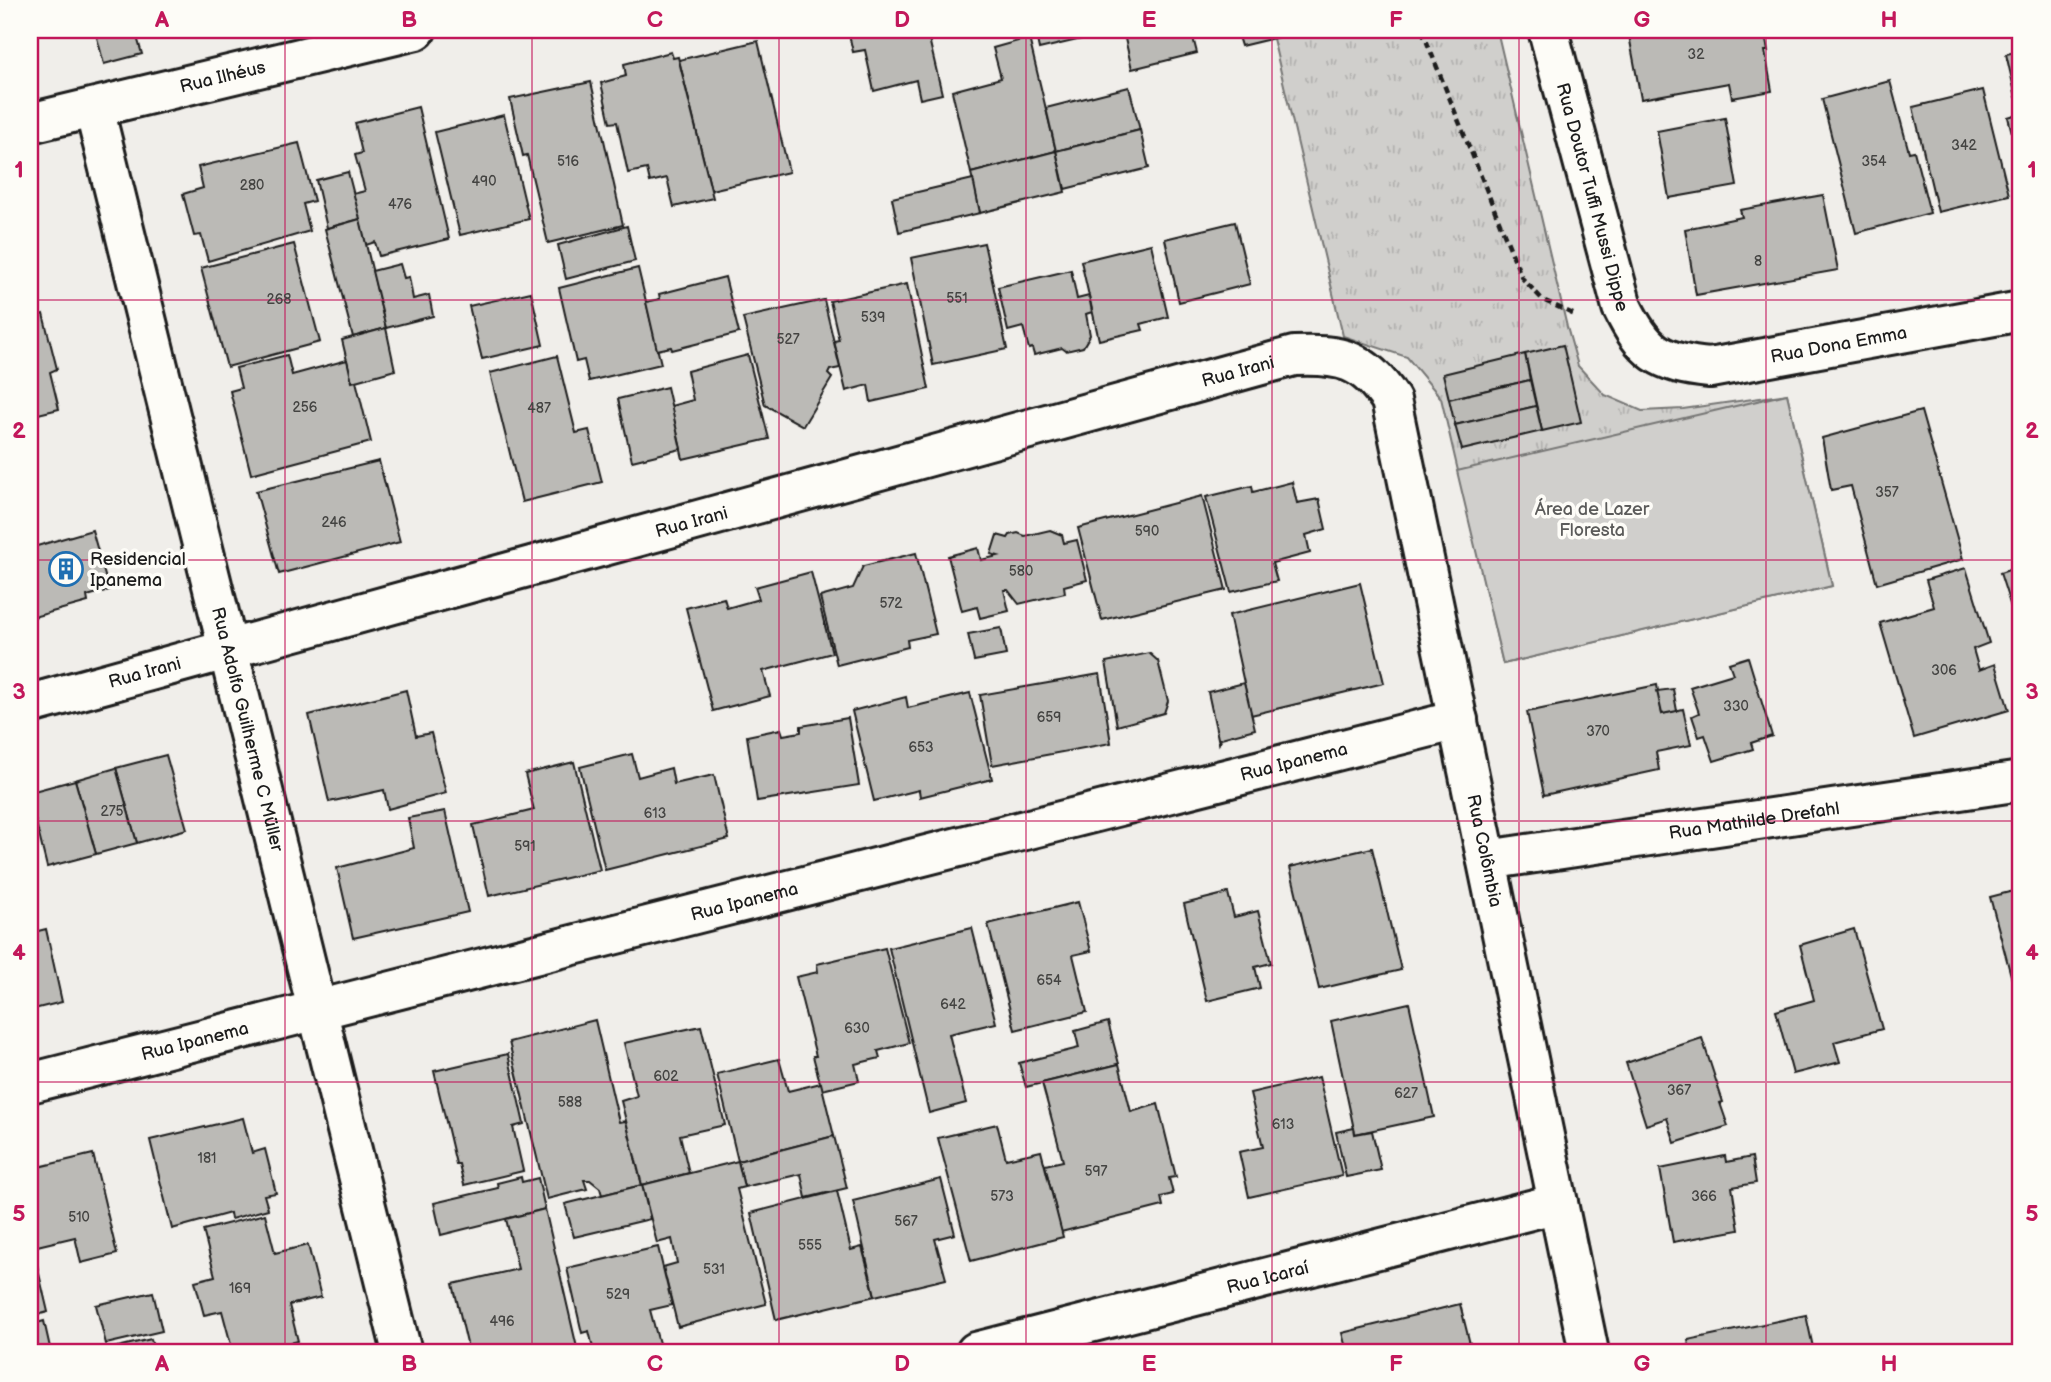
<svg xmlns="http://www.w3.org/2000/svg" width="2051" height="1382" font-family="'Balsamiq Sans',sans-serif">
	<defs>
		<pattern id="grass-tufts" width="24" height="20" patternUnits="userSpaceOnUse" patternTransform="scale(1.75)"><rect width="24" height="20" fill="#d0cfcc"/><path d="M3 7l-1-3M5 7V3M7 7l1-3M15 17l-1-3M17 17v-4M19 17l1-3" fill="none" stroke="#b2b1af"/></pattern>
	</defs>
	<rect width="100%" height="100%" fill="#f0eeea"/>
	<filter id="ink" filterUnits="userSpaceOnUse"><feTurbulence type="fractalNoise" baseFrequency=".0143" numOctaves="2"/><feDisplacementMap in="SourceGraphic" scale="14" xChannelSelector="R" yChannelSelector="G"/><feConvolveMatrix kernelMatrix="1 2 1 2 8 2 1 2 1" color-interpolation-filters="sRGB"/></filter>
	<g filter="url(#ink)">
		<path fill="url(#grass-tufts)" stroke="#767674" stroke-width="2" d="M1271,30H1497L1567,327L1578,366L1605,395L1642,411L1683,409L1787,394L1832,586L1503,664L1441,398L1407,357L1343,336Z"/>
		<path fill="#d0cfcc" stroke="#767674" stroke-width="2" d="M1787,394L1832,586L1503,664L1457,471Z"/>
		<g fill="#bbbab6" stroke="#1c1c1c" stroke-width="2">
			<path d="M95,30H135L142,54L104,64Z"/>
			<path d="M848,30H927L942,94L920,99L916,80L874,91L865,50L853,52Z"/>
			<path d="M1035,30H1116V31L1039,49Z"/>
			<path d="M1123,30H1191L1197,53L1132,69Z"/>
			<path d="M1236,30H1290L1291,34L1241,46Z"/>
			<path d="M1628,30H1764L1768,51H1765L1772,91L1732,98L1729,83L1641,99Z"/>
			<path d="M1029,38L1056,151L971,173L952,91L1001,78L993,48Z"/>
			<path d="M758,41L789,172L711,190L679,60Z"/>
			<path d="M2021,51V96L2016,97L2006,54Z"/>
			<path d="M671,52L673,58L678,57L713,198L674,207L667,178L650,182L647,169L628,173L617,122L610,123L601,83L626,76L624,64Z"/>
			<path d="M1890,81L1909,152L1914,151L1930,213L1856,233L1822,99Z"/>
			<path d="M591,82L623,225L548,243L527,155L523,156L510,99Z"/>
			<path d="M1129,87L1140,130L1056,151L1046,108Z"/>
			<path d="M1983,90L2009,195L1938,212L1913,107Z"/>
			<path d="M418,107L449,239L379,256L375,242L366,245L353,194L365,191L355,155L362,153L355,123Z"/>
			<path d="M2021,113V169L2008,117Z"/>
			<path d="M504,115L529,219L460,235L435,132Z"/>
			<path d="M1725,118L1737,186L1669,198L1657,131Z"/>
			<path d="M1140,130L1149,168L1065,189L1056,151Z"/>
			<path d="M299,143L314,201L303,204L310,231L208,261L201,235L194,236L183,194L203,188L198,167Z"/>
			<path d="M1056,151L1065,192L980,213L971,173Z"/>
			<path d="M348,172L360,219L327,228L316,180Z"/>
			<path d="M973,179L980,213L899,232L892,198Z"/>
			<path d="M1823,195L1838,270L1696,295L1685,229L1742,217L1740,210Z"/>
			<path d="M360,219L386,328L353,337L325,229Z"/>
			<path d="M1235,222L1250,284L1179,302L1165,239Z"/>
			<path d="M627,226L635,261L566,279L558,245Z"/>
			<path d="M984,243L1007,349L933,365L911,258Z"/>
			<path d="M294,244L320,342L227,367L201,268Z"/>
			<path d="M1151,244L1168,317L1141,324L1143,330L1099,340L1081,261Z"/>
			<path d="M400,264L404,278L409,277L413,299L429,295L433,316L386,328L372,271Z"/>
			<path d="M638,268L661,364L589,381L584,360L576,362L559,288Z"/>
			<path d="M1071,270L1077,299L1089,296L1092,312L1086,314L1090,335L1083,347L1066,351L1062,348L1034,355L1032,348L1029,349L1023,327L1008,331L998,287Z"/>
			<path d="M725,277L739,333L672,350L671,347L657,350L646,302L660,299L659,294Z"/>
			<path d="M907,284L929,389L871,402L868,385L846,391L834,341L839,340L830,301Z"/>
			<path d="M531,292L543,345L482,359L469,306Z"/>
			<path d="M824,300L840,368L830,370L828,374L832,378L803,426L765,405L743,318Z"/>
			<path d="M43,314L57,369L50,372L59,409L30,416V318Z"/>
			<path d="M386,328L395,370L352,382L342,340Z"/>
			<path d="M1563,345L1581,422L1542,431L1525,354Z"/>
			<path d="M1525,354L1530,380L1449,399L1443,374Z"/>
			<path d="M287,355L292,375L347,360L352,382L356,381L371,442L251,474L230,391L241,388L236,368Z"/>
			<path d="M748,355L769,439L683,459L671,406L693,400L687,371Z"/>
			<path d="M557,356L576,433L589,430L602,482L522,502L490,373Z"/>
			<path d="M1530,380L1536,406L1455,425L1449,399Z"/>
			<path d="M667,387L681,449L632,461L618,399Z"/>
			<path d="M1536,406L1542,431L1462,450L1455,425Z"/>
			<path d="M1921,411L1963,559L1877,584L1851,486L1831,490L1822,438Z"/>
			<path d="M379,461L400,542L279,574L256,491Z"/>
			<path d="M1292,482L1297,503L1319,499L1326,529L1306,535L1310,553L1272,563L1277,581L1231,592L1206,497L1252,486L1253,492Z"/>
			<path d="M1202,496L1226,590L1102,620L1078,528Z"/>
			<path d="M92,530L109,590L87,596L88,602L30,618V548Z"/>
			<path d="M1050,530L1062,535L1064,543L1077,540L1087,580L1064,586L1065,593L1019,604L1008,590H1004L1009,611L980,618L977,607L962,611L948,556L978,548L981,560L998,556L991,554L997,535L1008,538L1010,535L1018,533L1025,536Z"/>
			<path d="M916,553L936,634L907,640L908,647L837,665L820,597L853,588L863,566Z"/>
			<path d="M2021,566V638L2000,573Z"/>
			<path d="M1966,568L1989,643L1973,649L1979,670L1995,664L2009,710L1914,738L1880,623L1934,607L1926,580Z"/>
			<path d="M811,572L832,653L763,671L770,696L713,711L686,608L724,598L727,608L759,599L755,587Z"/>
			<path d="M1360,583L1384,683L1251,715L1229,615Z"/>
			<path d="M1001,628L1006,655L974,661L968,634Z"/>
			<path d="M1149,653L1158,661L1168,701L1164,713L1117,726L1106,662Z"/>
			<path d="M1748,657L1772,736L1751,743L1753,749L1714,761L1705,735L1699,737L1692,716L1699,713L1690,687L1733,674L1729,663Z"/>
			<path d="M1100,674L1111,743L992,765L980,695Z"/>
			<path d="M1244,683L1255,729L1221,738L1219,743L1208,692Z"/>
			<path d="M1657,685L1662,714L1683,709L1691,745L1656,752L1659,770L1544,795L1527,712Z"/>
			<path d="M1673,689L1677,711L1662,714L1657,691Z"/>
			<path d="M406,690L416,736L431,733L446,793L388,809L384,790L329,802L309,715Z"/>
			<path d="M970,693L992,779L920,797L919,790L874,801L852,711L906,697L908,708Z"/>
			<path d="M848,718L859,785L757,801L747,736L781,729L783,735L801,732V726Z"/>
			<path d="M632,754L638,777L671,768L674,784L714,775L729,839L605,870L580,767Z"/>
			<path d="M166,755L187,829L137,843L116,768Z"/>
			<path d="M574,762L600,870L489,896L473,825L534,810L525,774Z"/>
			<path d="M116,768L137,843L96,854L75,780Z"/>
			<path d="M75,780L96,854L47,867L30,799V792Z"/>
			<path d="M445,811L468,912L353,938L337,868L414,848L408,818Z"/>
			<path d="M1372,848L1401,970L1319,989L1290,867Z"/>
			<path d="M2021,889V997L2017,998L1990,897Z"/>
			<path d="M1228,893L1234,917L1258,911L1271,963L1255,967L1260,988L1207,1001L1184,904Z"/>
			<path d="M1078,902L1091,951L1073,955L1087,1012L1015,1030L988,924Z"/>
			<path d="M972,928L996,1023L949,1034L966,1103L929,1113L889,948Z"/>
			<path d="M46,929L62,1002L30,1010V933Z"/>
			<path d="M1854,929L1882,1029L1834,1042L1840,1062L1793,1074L1776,1011L1814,1000L1800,945Z"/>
			<path d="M885,948L909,1043L878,1051L880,1058L855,1064L859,1081L822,1090L813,1056H816L796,977L818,972L817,964Z"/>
			<path d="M1409,1003L1434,1117L1355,1134L1331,1021Z"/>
			<path d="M595,1020L619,1122L626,1121L642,1185L602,1195L600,1188L590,1180H584L587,1189L547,1199L509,1042Z"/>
			<path d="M1108,1022L1119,1064L1026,1087L1019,1063L1079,1048L1075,1031Z"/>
			<path d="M701,1026L725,1125L680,1135L689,1173L642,1185L621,1101L637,1096L624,1043Z"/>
			<path d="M1702,1038L1723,1102L1720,1103L1728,1126L1675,1143L1667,1118L1646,1125L1626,1063Z"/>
			<path d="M508,1054L524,1124L513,1127L523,1171L464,1185L459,1164H456L434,1071Z"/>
			<path d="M779,1059L788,1091L821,1083L834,1136L738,1161L717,1074Z"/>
			<path d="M1119,1064L1131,1112L1158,1104L1176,1177L1169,1178L1173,1194L1161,1197L1163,1206L1061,1232L1045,1165L1063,1161L1042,1083Z"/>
			<path d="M1319,1077L1342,1176L1249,1197L1239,1152L1263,1147L1250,1093Z"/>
			<path d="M243,1118L252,1153L265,1149L276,1193L264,1195L268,1209L231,1219L230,1213L172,1229L150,1140Z"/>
			<path d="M997,1124L1006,1159L1041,1151L1063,1237L971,1261L938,1138Z"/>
			<path d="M1354,1128L1355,1134L1372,1131L1381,1170L1346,1177L1336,1132Z"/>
			<path d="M834,1136L847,1188L806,1198L801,1174L744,1187L738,1161Z"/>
			<path d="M93,1154L117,1254L81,1263L75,1237L33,1247L30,1233V1169Z"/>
			<path d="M1725,1156L1726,1162L1752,1157L1756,1183L1732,1187L1739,1230L1673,1242L1660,1169Z"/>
			<path d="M738,1161L744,1187L737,1189L766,1304L678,1327L663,1267L677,1263L672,1239L657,1243L642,1185Z"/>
			<path d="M521,1177L522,1182L538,1178L545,1209L441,1235L434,1203L498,1188L497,1183Z"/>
			<path d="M941,1179L955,1234L935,1239L946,1279L875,1296L853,1201Z"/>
			<path d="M642,1185L650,1219L574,1237L565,1204Z"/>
			<path d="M837,1191L851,1250L862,1247L875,1296L776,1320L751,1213Z"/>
			<path d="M545,1209L578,1352H469L453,1284L518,1269L506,1219Z"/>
			<path d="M265,1214L275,1253L308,1245L321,1297L289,1305L298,1341L253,1352H233L222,1311L204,1315L195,1281L215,1276L203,1230Z"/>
			<path d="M658,1247L672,1305L650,1310L660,1347L637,1352H594L589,1331L582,1333L567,1268Z"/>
			<path d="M30,1248H33L48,1312L30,1317Z"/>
			<path d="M153,1292L162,1331L106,1344L96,1305Z"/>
			<path d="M1460,1304L1472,1352H1347L1342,1333Z"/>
			<path d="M1806,1315L1814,1352H1690L1688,1340Z"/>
			<path d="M44,1321L51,1352H30V1325Z"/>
			<path d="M151,1339L154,1352H97Z"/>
			<path d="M1320,1346L1322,1352H1294Z"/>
		</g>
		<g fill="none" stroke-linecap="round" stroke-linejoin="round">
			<g stroke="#1c1c1c" stroke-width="44">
				<g id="minor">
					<path id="s1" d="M1548,30L1622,307C1644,352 1659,363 1710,368L2021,311"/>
					<path id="s2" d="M94,108L402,1352"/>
					<path id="s3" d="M30,123L416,30"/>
					<path id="s4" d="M30,704L1294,356C1341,354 1364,359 1391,400L1589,1352"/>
					<path id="s5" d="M1487,860L2021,781"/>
					<path id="s6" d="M30,1083L1458,720"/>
					<path id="s7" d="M976,1352L1558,1203"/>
				</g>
			</g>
			<path stroke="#1c1c1c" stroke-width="4.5" stroke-dasharray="7 5" stroke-linecap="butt" d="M1422,30L1522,278L1543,300L1577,316"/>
			<use href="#minor" stroke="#fdfcf7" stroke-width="38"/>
		</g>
	</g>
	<path fill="none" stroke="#c2185b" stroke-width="2" stroke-opacity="0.55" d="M285,30V1352M532,30V1352M779,30V1352M1026,30V1352M1272,30V1352M1519,30V1352M1766,30V1352M30,300H2021M30,560H2021M30,821H2021M30,1082H2021"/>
	<defs>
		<g id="building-ring" transform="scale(1.75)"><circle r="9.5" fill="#fdfcf7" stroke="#1f6fb2" stroke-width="1.5"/><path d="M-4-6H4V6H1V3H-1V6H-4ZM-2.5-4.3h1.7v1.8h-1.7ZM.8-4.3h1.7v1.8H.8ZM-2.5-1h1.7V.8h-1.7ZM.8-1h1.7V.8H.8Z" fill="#1f6fb2"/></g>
	</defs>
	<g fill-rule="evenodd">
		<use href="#building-ring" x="66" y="569"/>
	</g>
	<g text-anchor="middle" stroke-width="7" stroke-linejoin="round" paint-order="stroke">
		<g font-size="14" fill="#444442">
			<text x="1696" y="59">32</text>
			<text x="1964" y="150">342</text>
			<text x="568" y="166">516</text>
			<text x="1874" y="166">354</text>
			<text x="484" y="186">490</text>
			<text x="252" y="190">280</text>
			<text x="400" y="209">476</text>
			<text x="1758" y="266">8</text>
			<text x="957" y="303">551</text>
			<text x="279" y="304">268</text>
			<text x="873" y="322">539</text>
			<text x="788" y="344">527</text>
			<text x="305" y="412">256</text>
			<text x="539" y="413">487</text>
			<text x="1887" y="497">357</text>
			<text x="334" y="527">246</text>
			<text x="1147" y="536">590</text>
			<text x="1021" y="576">580</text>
			<text x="891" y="608">572</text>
			<text x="1944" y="675">306</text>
			<text x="1736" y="711">330</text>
			<text x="1049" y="722">659</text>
			<text x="1598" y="736">370</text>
			<text x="921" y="752">653</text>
			<text x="112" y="816">275</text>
			<text x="655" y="818">613</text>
			<text x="525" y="851">591</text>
			<text x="1049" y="985">654</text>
			<text x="953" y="1009">642</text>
			<text x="857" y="1033">630</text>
			<text x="666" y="1081">602</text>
			<text x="1679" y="1095">367</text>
			<text x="1406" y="1098">627</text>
			<text x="570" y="1107">588</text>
			<text x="1283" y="1129">613</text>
			<text x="207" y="1163">181</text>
			<text x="1096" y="1176">597</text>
			<text x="1002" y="1201">573</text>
			<text x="1704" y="1201">366</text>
			<text x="79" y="1222">510</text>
			<text x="906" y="1226">567</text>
			<text x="810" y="1250">555</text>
			<text x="714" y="1274">531</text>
			<text x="240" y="1293">169</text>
			<text x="618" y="1299">529</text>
			<text x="502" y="1326">496</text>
		</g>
		<g font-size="18" fill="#1c1c1c" stroke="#fdfcf7">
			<text dy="6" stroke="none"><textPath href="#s3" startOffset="198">Rua Ilhéus</textPath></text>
			<text dy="6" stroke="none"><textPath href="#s1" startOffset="173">Rua Doutor Tuffi Mussi Dippe</textPath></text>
			<text dy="6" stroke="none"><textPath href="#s1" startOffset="532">Rua Dona Emma</textPath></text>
			<text dy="6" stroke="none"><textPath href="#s4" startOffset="1253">Rua Irani</textPath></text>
			<text dy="6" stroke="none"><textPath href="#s4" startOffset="686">Rua Irani</textPath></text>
			<text dy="6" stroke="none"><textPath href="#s4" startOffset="119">Rua Irani</textPath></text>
			<text dy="6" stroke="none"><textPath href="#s2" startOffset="640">Rua Adolfo Guilherme C Müller</textPath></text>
			<text dy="6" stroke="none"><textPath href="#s6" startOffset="1304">Rua Ipanema</textPath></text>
			<text dy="6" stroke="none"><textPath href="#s5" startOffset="270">Rua Mathilde Drefahl</textPath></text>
			<text dy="6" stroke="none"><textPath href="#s4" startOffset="1885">Rua Colômbia</textPath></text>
			<text dy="6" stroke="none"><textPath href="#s6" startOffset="737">Rua Ipanema</textPath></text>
			<text dy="6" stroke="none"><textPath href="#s6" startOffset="170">Rua Ipanema</textPath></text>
			<text dy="6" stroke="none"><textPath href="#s7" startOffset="301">Rua Icaraí</textPath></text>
		</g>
		<g font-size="18" fill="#5b5b5a" stroke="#fdfcf7">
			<text x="1592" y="515">Área de Lazer<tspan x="1592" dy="21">Floresta</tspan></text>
		</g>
		<g font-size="18" fill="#1c1c1c" stroke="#fdfcf7" text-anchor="start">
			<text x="90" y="565">Residencial<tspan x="90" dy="21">Ipanema</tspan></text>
		</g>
	</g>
	<rect width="2051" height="1382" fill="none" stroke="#fdfcf7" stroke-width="77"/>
	<rect x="38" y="38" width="1974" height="1306" fill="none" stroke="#c2185b" stroke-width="2.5"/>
	<g font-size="23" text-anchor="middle" font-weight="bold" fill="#c2185b">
		<text x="162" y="27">A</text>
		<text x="409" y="27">B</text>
		<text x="655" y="27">C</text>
		<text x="902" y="27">D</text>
		<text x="1149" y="27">E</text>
		<text x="1396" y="27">F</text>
		<text x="1642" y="27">G</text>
		<text x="1889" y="27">H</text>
		<text x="19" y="177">1</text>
		<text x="2032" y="177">1</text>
		<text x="19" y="438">2</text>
		<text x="2032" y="438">2</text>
		<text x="19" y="699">3</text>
		<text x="2032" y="699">3</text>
		<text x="19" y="960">4</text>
		<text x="2032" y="960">4</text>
		<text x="19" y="1221">5</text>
		<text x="2032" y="1221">5</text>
		<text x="162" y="1371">A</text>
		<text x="409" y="1371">B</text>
		<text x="655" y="1371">C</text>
		<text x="902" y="1371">D</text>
		<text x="1149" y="1371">E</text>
		<text x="1396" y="1371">F</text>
		<text x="1642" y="1371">G</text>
		<text x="1889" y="1371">H</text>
	</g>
</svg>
